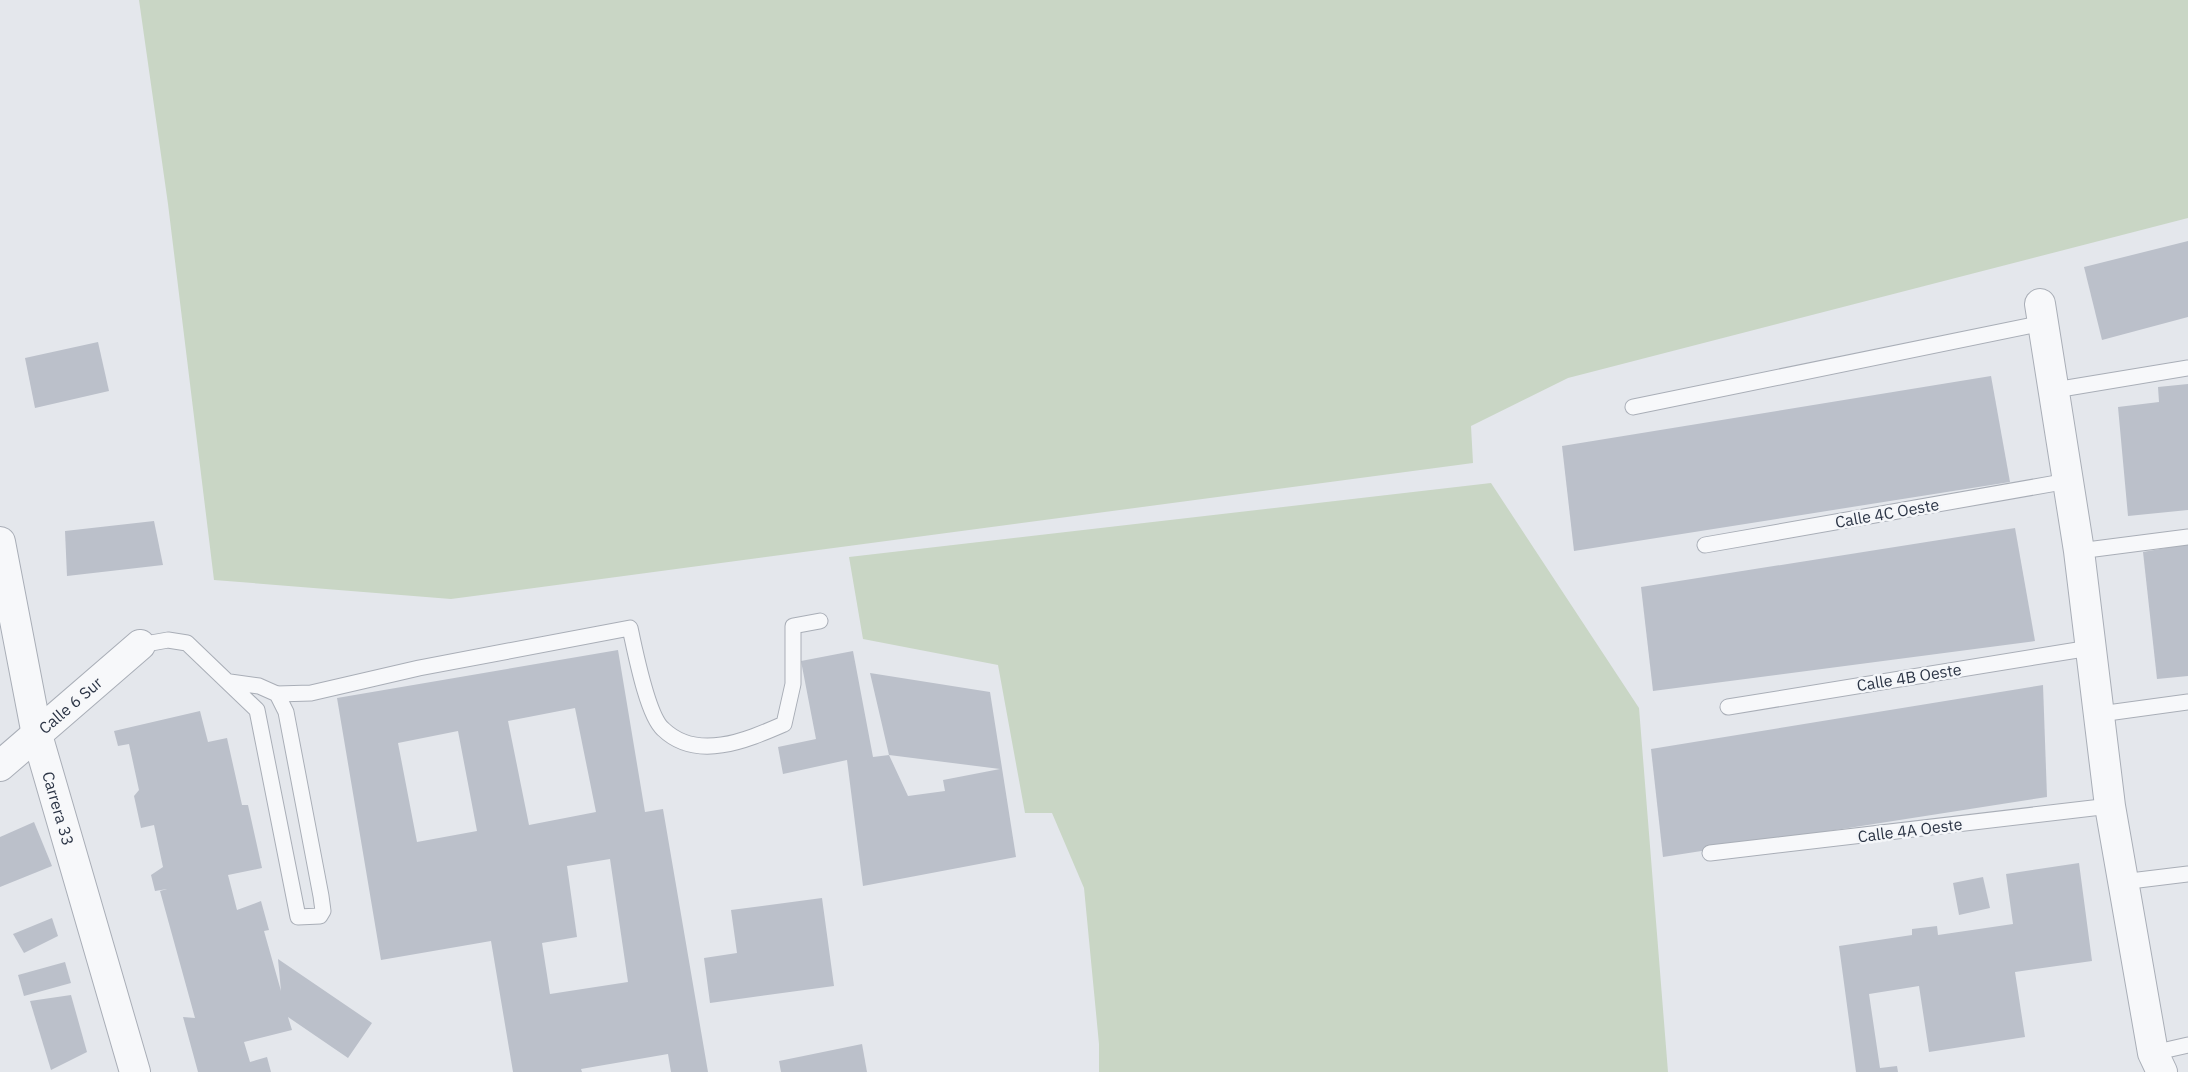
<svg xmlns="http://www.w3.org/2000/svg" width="2188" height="1072" font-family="'IBM Plex Sans',sans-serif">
	<rect width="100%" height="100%" fill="#e4e7ec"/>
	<g fill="#c9d6c5">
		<path d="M139,0H2188V218L1568,378L1471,426L1473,463L451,599L214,580L168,204Z"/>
		<path d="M1491,483L1639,708L1668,1072H1099V1044L1084,888L1052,813H1025L998,665L863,639L849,557Z"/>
	</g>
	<g fill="#bbc0ca" fill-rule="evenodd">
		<path d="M2188,241V317L2102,340L2084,267Z"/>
		<path d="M98,342L109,391L35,408L25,358Z"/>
		<path d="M1991,376L2010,482L1574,551L1562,446Z"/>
		<path d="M2188,384V510L2128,516L2118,407L2159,402L2158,387Z"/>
		<path d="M154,521L163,565L67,576L65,531Z"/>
		<path d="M2015,528L2035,641L1653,691L1641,587Z"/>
		<path d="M2188,544V676L2157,679L2143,552Z"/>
		<path d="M618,650L645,812L663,809L708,1072H671L668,1054L581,1069L582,1072H513L491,941L381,960L337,698ZM575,708L596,812L529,825L508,721ZM458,731L477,831L417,842L398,743ZM610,859L628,982L550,994L542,943L577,937L567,866Z"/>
		<path d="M853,651L873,757L889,755L908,796L945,791L943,780L1000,769L889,755L870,673L990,692L1016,857L863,886L847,760L783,774L778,747L816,739L801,661Z"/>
		<path d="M2043,685L2047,797L1663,857L1651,749Z"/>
		<path d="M200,711L208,742L227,738L242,805H248L262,868L228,875L237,910L261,901L269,930L264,931L281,991L278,959L372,1023L348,1058L288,1017L292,1030L244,1042L250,1062L267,1057L271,1072H198L183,1017L195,1018L160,891L167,889L155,891L151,875L163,867L154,825L141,828L134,796L139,790L129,744L118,746L114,731Z"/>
		<path d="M34,822L52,866L0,887V837Z"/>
		<path d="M2079,863L2092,961L2015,972L2025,1037L1929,1052L1919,986L1869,994L1880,1068L1897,1066L1898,1072H1856L1839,946L1912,935V929L1937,926L1938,935L2013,924L2006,874Z"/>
		<path d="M1983,877L1990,908L1959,915L1953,883Z"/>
		<path d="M822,898L834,986L710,1003L704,958L737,953L731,910Z"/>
		<path d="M52,918L58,936L24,953L13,934Z"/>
		<path d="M65,962L71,983L24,996L18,975Z"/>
		<path d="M71,995L87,1052L51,1070L30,1001Z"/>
		<path d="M862,1044L867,1072H781L779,1061Z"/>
	</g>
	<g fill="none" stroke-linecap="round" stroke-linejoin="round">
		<g stroke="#a9aeb7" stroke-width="17">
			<g id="lane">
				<path d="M2055,390L2188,368"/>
				<path d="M1633,407L2043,323"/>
				<path d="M1705,545L2068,481"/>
				<path d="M2079,551L2188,537"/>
				<path d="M140,645L168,640L187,643L257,710L298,917L320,916L323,911L321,896L286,712L277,694L259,686L230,682"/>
				<path d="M277,694L311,693L419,668L630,628C635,650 647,715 663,729C697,762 747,740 784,724L793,684V626L820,621"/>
				<path d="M1728,707L2090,648"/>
				<path d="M2100,714L2188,702"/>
				<path d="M1710,853L2110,806"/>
				<path d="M2122,882L2188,874"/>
				<path d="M2153,1053L2188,1045"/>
			</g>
		</g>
		<g stroke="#a9aeb7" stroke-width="32">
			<g id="street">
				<path d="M2040,304L2079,551L2110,806L2153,1053L2162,1072"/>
				<path id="s1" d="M0,542L37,735L135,1072"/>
				<path id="s2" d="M0,766L140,645"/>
			</g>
		</g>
		<use href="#lane" stroke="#f7f8fa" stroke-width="15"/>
		<use href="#street" stroke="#f7f8fa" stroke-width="30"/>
	</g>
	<g text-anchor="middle" stroke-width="5" stroke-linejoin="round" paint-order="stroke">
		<g font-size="16" fill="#2b3445" stroke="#f4f6f9">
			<text transform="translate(1887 513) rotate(-10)" y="6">Calle 4C Oeste</text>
			<text transform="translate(1909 677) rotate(-9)" y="6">Calle 4B Oeste</text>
			<text dy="6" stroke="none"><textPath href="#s2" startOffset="93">Calle 6 Sur</textPath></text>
			<text dy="6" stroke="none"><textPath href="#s1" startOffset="273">Carrera 33</textPath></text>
			<text transform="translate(1910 830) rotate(-7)" y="6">Calle 4A Oeste</text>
		</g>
	</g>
</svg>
